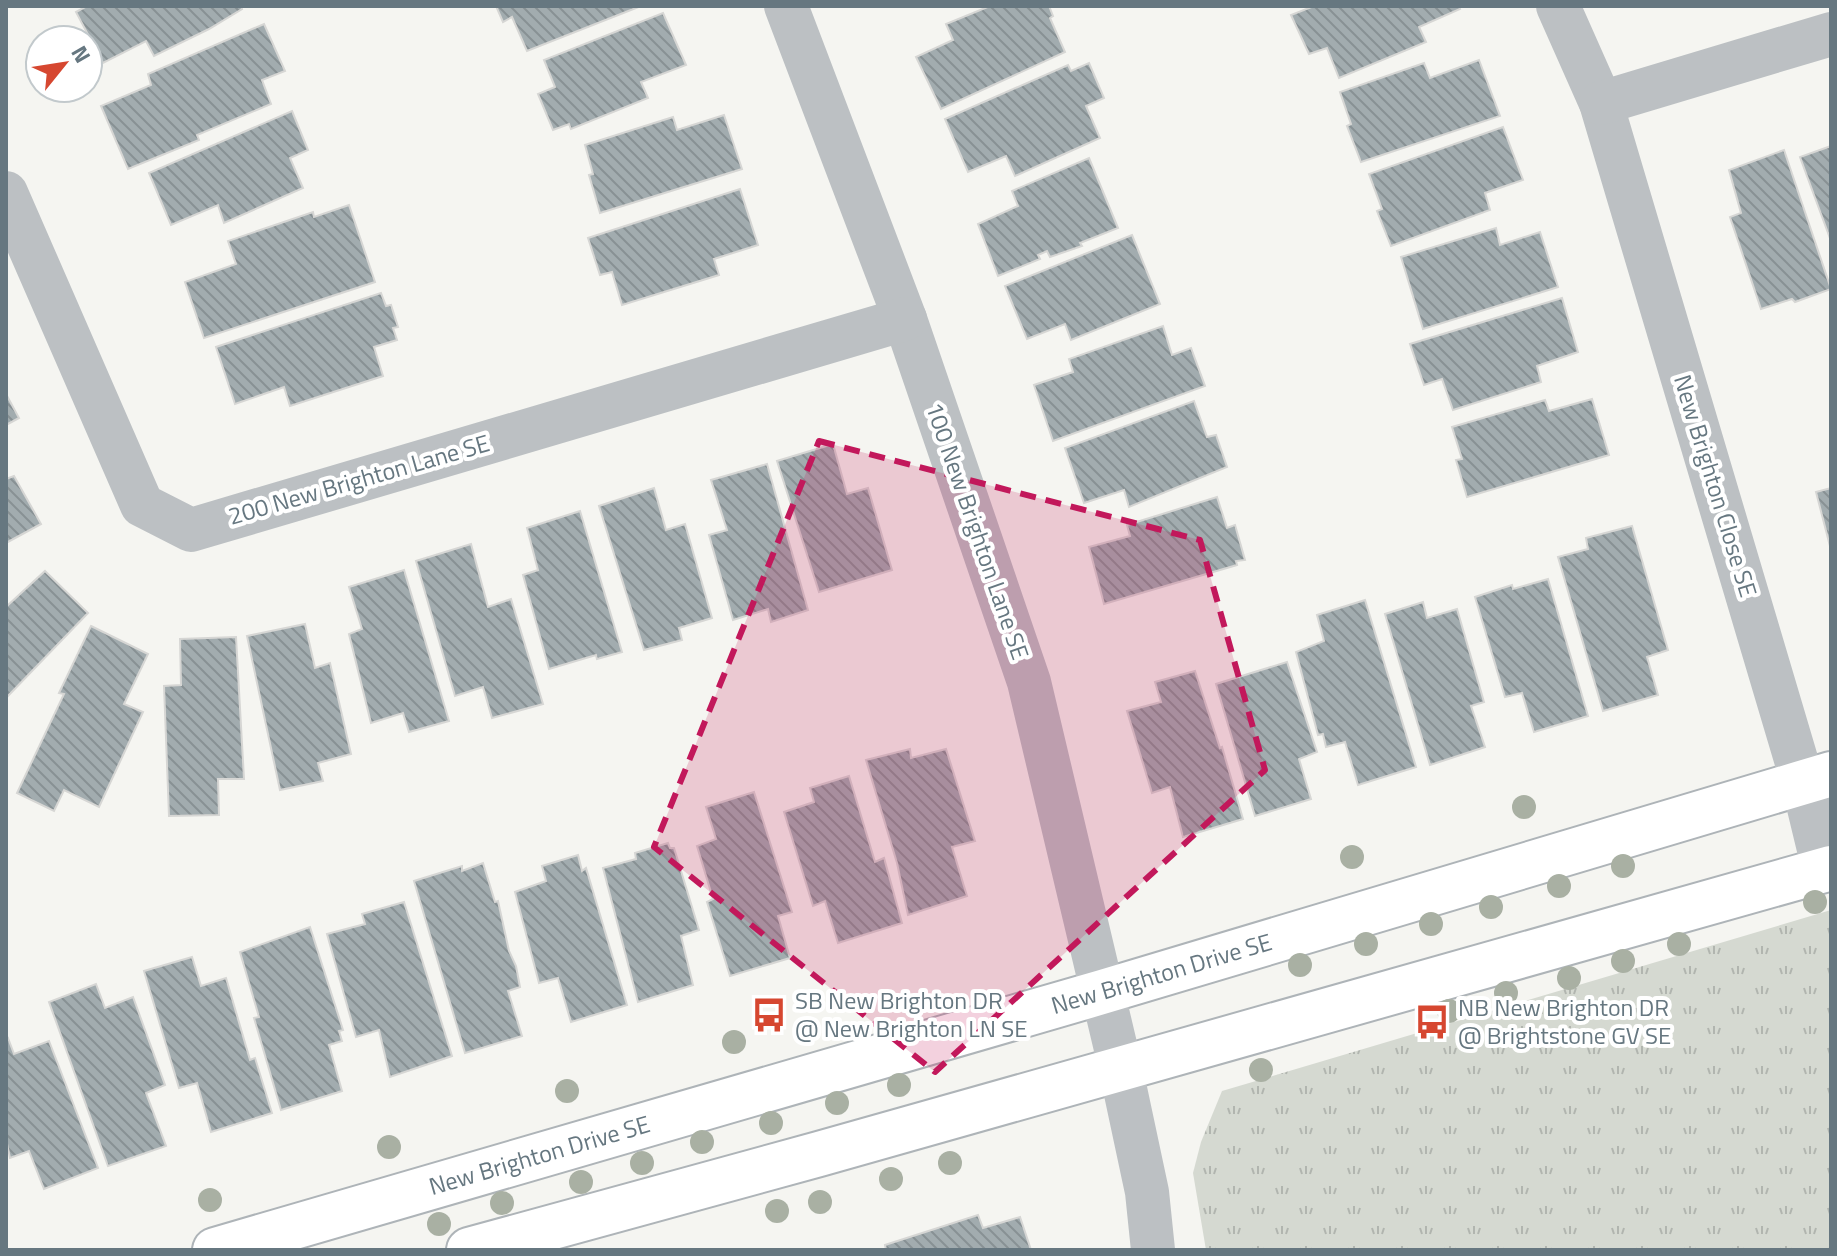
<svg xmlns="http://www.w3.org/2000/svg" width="1837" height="1256" font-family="'Titillium Web',sans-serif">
	<defs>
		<pattern id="park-tufts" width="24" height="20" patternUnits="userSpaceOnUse" patternTransform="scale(2)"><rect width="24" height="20" fill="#d5d9d1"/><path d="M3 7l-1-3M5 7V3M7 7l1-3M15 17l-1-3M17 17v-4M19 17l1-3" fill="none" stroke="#b1b5af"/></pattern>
		<pattern id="building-back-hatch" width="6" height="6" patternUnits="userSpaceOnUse" patternTransform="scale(2)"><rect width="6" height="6" fill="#a2acaf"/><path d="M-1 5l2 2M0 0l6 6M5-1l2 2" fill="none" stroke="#889194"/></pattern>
	</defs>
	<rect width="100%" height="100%" fill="#f5f5f1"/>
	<path fill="url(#park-tufts)" d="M1831,910V1250H1206L1193,1173L1201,1142L1222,1091Z"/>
	<g fill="url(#building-back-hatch)" stroke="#d6d6d4" stroke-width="2">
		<path d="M87,6H241L242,9L209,29L154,56L146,41L103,63L76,12Z"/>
		<path d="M496,6H641L527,51L512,17L503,22Z"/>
		<path d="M990,6H1049L1053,16L1050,18L1065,52L941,109L916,57L953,40L946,24Z"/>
		<path d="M1314,6H1459L1460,9L1419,27L1426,42L1339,78L1327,48L1309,54L1291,15Z"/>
		<path d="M663,13L686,65L641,82L648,98L571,129L569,124L553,130L538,94L555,87L544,60Z"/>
		<path d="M264,24L285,71L262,80L271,104L197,135L199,140L128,169L101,106L151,85L148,74Z"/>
		<path d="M1479,60L1500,116L1361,162L1347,126L1351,124L1340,92L1424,63L1430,78Z"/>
		<path d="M1089,63L1104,98L1086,106L1100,138L1015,176L1006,156L968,172L945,119L1068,65L1071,71Z"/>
		<path d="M292,111L308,150L290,158L303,188L224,223L218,205L171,225L149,173Z"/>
		<path d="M724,115L742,169L600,213L589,175L593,174L585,145L673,117L677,130Z"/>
		<path d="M1503,127L1523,180L1485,193L1490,210L1391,246L1377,211L1382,209L1369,174Z"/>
		<path d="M1831,146V241L1800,157Z"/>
		<path d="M1784,150L1831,289L1795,302L1792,299L1761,309L1730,217L1741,213L1729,170Z"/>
		<path d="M1089,158L1118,228L1080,243L1082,246L1050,257L1047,251L1038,255L1040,259L998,276L978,224L1018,206L1012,191Z"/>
		<path d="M740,189L758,245L714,259L719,275L622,305L612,272L600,275L588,238Z"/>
		<path d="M349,205L375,282L204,338L185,282L236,264L228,241L313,212L314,217Z"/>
		<path d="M1496,228L1500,245L1540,232L1558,287L1423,329L1401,257Z"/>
		<path d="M1132,235L1160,304L1071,340L1065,324L1027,339L1005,286Z"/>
		<path d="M381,293L386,306L391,305L398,327L393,328L397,340L374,347L383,376L290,406L284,387L235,404L216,347Z"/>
		<path d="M1562,298L1578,352L1537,366L1541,382L1453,410L1442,379L1424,385L1410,344Z"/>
		<path d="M1163,326L1172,355L1191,348L1205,386L1053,441L1034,385L1073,372L1069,359Z"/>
		<path d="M6,394L19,418L6,425Z"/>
		<path d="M1592,399L1609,455L1467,497L1456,460L1462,459L1452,427L1545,400L1549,411Z"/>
		<path d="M1194,401L1207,437L1216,435L1227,467L1129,507L1124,490L1084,503L1065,448Z"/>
		<path d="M833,444L847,494L868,488L892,570L819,592L777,461Z"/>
		<path d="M767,464L808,610L771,622L768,609L733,620L709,535L727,530L711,480Z"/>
		<path d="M14,476L41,524L6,543V479Z"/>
		<path d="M654,488L666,530L685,524L712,618L679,628L682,640L644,650L599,506Z"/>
		<path d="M1831,488V550L1816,492Z"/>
		<path d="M1217,497L1227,528L1235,525L1245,560L1236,561L1237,565L1104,604L1089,547L1130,536L1127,525Z"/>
		<path d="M580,511L622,652L597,659L596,655L549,669L523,575L538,570L527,528Z"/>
		<path d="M1632,526L1668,650L1647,657L1658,695L1603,711L1558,557L1588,549L1586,538Z"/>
		<path d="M471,544L488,607L511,599L543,704L492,718L483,687L455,696L416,561Z"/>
		<path d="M404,570L449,721L409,732L403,713L371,723L349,634L362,629L349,587Z"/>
		<path d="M45,571L88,613L6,698V607Z"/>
		<path d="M1548,579L1588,716L1534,732L1522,693L1505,697L1475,597L1512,585L1513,589Z"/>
		<path d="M1365,600L1416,767L1358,785L1345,742L1326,747L1323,734L1318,735L1296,652L1324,641L1317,615Z"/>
		<path d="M1423,602L1427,618L1457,609L1484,702L1471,706L1485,747L1430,765L1385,614Z"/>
		<path d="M305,624L315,668L330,663L351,754L318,763L323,781L280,790L247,636Z"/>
		<path d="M91,626L148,654L124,704L143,712L99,807L64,790L54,811L17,793L64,694L59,693Z"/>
		<path d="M236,637L244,779H218L219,815L169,816L164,686L181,685L180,639Z"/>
		<path d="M1287,662L1317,752L1299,759L1311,799L1255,816L1216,684Z"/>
		<path d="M1195,671L1220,748L1222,747L1243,819L1183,837L1170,787L1152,793L1127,711L1161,702L1155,682Z"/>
		<path d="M910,749L911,758L946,749L975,841L952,847L967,896L908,915L897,863L866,760Z"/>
		<path d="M849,776L875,862L884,858L902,923L838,943L825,901L813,906L784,812L814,802L810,788Z"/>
		<path d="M754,792L792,912L778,916L790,958L730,976L707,902L713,899L697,846L716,839L706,807Z"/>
		<path d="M668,843L670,848H674L699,930L681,936L693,985L638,1002L603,868L636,859L635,853Z"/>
		<path d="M578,855L582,871L586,868L627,1005L571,1022L558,978L539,983L515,892L546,881L542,866Z"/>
		<path d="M483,863L495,902L498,901L509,951L516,966L520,987L508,991L522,1036L465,1053L414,881L462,866V871Z"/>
		<path d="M404,902L452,1056L390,1077L379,1030L356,1037L327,934L365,924L362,914Z"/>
		<path d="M310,927L343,1030L339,1031L342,1041L329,1045L342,1091L281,1110L254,1018L259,1017L240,952Z"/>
		<path d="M192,957L201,986L226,978L250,1060L255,1058L272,1113L211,1132L197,1083L179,1088L144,971Z"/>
		<path d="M96,984L105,1008L133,997L165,1085L146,1093L166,1146L108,1166L49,1002Z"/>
		<path d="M8,1038L14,1054L49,1041L98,1168L44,1189L29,1151L10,1158L6,1139V1039Z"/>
		<path d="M978,1215L983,1228L1020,1217L1031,1250H886L885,1245Z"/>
	</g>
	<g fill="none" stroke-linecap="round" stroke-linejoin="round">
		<g stroke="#aeb4b8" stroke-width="48">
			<g id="secondary">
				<path id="s1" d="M215,1250L1102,992L1831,774"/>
				<path d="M469,1250L819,1154L1831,868"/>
			</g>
		</g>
		<g stroke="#bcc0c3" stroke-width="44">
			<path d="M786,6L905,319L1029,682L1121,1070L1147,1192L1153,1250"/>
			<path d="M1558,6L1601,103L1803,783L1824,870"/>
			<path d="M1601,103L1831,34"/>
			<path d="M6,193L142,505L191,530L905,319"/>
		</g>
		<use href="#secondary" stroke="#fff" stroke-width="44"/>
	</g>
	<g fill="#a9b0a3">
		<circle cx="1524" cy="807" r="12"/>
		<circle cx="1352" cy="857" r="12"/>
		<circle cx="1623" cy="866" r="12"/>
		<circle cx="1559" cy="886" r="12"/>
		<circle cx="1815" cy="902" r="12"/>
		<circle cx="1491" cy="907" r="12"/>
		<circle cx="1431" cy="924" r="12"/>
		<circle cx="1366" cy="944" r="12"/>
		<circle cx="1679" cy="944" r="12"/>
		<circle cx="1623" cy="961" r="12"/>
		<circle cx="1300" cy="965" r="12"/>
		<circle cx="1569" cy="978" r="12"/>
		<circle cx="1506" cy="993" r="12"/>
		<circle cx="1449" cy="1011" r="12"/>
		<circle cx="734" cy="1042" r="12"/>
		<circle cx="1261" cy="1070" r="12"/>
		<circle cx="899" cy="1085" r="12"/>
		<circle cx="567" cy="1091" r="12"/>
		<circle cx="837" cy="1103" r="12"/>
		<circle cx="771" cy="1123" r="12"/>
		<circle cx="702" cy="1142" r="12"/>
		<circle cx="389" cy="1147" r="12"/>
		<circle cx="642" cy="1163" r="12"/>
		<circle cx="950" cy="1163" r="12"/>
		<circle cx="891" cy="1179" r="12"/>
		<circle cx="581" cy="1182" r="12"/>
		<circle cx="210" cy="1200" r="12"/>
		<circle cx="820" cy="1202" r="12"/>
		<circle cx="502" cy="1203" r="12"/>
		<circle cx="777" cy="1211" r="12"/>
		<circle cx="439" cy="1224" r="12"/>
	</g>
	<path fill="#c2185b" fill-opacity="0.2" stroke="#c2185b" stroke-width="6" stroke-dasharray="16 10" stroke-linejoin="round" d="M819,441L1200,540L1265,770L935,1072L654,847Z"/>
	<defs>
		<g id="bus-bare" transform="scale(2.76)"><path d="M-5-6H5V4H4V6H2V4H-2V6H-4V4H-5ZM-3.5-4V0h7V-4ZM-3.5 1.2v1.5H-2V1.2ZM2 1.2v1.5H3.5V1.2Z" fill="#d64730" stroke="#fff" stroke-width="2.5" paint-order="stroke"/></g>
	</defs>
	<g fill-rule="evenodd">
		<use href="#bus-bare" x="769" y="1015"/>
		<use href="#bus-bare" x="1432" y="1022"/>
	</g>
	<g text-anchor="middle" stroke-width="8" stroke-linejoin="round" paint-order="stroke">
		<g font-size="24" fill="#667780" stroke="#fff">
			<text transform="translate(359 480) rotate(-16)" y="8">200 New Brighton Lane SE</text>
			<text transform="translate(1715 486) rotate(73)" y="8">New Brighton Close SE</text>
			<text transform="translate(977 531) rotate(71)" y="8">100 New Brighton Lane SE</text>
			<text dy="8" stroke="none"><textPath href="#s1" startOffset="986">New Brighton Drive SE</textPath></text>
			<text dy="8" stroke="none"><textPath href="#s1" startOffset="338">New Brighton Drive SE</textPath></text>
		</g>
		<g font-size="24" fill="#667780" stroke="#fff" text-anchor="start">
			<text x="795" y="1009">SB New Brighton DR<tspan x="795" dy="28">@ New Brighton LN SE</tspan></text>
			<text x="1458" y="1016">NB New Brighton DR<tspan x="1458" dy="28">@ Brightstone GV SE</tspan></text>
		</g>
	</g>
	<rect width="1837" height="1256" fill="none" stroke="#667780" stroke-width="16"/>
	<g transform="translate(64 64) rotate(60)"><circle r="38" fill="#ffffff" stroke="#c2c9cc" stroke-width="2"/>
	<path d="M0-6L14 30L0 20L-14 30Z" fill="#d64730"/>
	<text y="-12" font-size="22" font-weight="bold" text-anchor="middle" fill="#667780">N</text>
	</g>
</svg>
